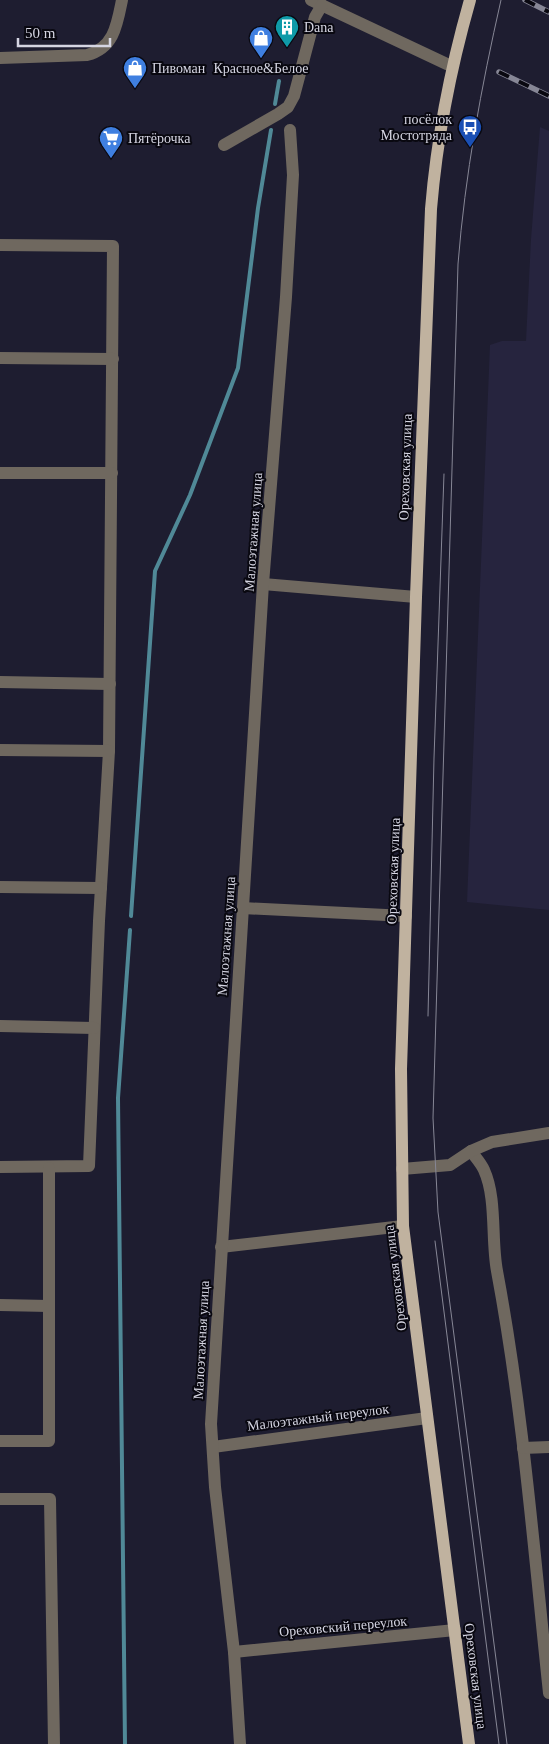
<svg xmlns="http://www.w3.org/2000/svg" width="549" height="1744" font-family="Georgia,serif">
	<rect width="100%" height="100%" fill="#1e1d30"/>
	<path fill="#26243e" d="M540,127L549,131V910L467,902L490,345L502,341H526L531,239Z"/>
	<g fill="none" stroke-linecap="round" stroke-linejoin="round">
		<g stroke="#508997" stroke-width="4">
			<path d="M275,104L279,81"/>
			<path d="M131,916L155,571L190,495L238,368L258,208L271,130"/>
			<path d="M125,1744L118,1098L130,930"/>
		</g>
		<g stroke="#6f685f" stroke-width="12">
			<path d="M311,0L451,66"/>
			<path d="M0,58L87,55C114,48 117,25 122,0"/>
			<path d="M224,145L278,114L288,107L294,96L315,17L322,5"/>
			<path d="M0,245L113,246L109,751L99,921L89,1166L0,1167"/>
			<path d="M0,358L113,359"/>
			<path d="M0,473H112"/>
			<path d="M263,584L416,597"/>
			<path d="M0,682L110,684"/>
			<path d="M0,750L109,751"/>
			<path d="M0,887L101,888"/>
			<path d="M243,908L406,916"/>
			<path d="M0,1026L94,1028"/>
			<path d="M471,1151C475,1157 481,1163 484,1170C497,1198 491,1240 497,1271C523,1410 534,1552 549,1693"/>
			<path d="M402,1169L450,1165L471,1151L492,1142L549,1133"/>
			<path d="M221,1247L403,1226"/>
			<path d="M0,1305L49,1306"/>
			<path d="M0,1441H49V1168"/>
			<path d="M213,1447L427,1418"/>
			<path d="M523,1448L549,1447"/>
			<path d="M0,1499H50L54,1744"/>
			<path d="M234,1652L455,1630"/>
			<path d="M240,1744L234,1652L215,1487L211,1424L263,584L286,297L293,175L290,130"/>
		</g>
		<path stroke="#c0b29f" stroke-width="12" d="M469,1744L403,1226L401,1069L416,597L431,209C437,136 450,70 470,0"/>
		<g stroke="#878796" stroke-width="1">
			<path d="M501,0C481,88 465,175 458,264L433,1118L438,1212L507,1744"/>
			<path d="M428,1016L434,758L444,474"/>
			<path d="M435,1241L499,1744"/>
		</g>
		<g stroke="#878796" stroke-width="5.5">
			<g id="rail">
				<path d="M525,0L549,12"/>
				<path d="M499,72L549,96"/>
			</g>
		</g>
		<use href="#rail" stroke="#090810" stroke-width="4" stroke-dasharray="11" stroke-linecap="butt"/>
	</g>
	<defs>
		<g id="building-pin" transform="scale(1.25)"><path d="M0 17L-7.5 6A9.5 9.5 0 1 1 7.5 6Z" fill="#0f9aa8" stroke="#090810"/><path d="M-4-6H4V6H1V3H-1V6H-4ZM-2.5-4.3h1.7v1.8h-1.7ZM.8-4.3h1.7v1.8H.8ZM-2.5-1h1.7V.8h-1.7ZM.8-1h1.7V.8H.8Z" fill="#fff"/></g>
		<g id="shop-pin" transform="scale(1.25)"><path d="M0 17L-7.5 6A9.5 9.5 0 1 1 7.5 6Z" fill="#3f7fe0" stroke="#090810"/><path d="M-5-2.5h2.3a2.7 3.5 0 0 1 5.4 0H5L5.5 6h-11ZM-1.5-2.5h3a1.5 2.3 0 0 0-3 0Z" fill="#fff"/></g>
		<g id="bus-pin" transform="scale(1.25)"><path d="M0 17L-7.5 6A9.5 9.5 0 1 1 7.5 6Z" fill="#1a4fb4" stroke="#090810"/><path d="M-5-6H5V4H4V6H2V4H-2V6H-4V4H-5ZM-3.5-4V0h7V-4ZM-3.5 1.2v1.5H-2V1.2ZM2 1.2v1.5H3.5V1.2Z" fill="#fff"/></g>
		<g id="supermarket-pin" transform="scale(1.25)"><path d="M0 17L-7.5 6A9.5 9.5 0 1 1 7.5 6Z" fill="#3f7fe0" stroke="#090810"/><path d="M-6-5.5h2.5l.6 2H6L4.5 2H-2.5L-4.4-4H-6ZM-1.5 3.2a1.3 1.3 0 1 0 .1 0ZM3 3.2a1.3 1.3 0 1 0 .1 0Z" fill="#fff"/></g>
	</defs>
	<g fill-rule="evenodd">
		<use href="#building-pin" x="287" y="27"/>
		<use href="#shop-pin" x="261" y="38"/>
		<use href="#shop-pin" x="135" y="68"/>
		<use href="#bus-pin" x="470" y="127"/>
		<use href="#supermarket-pin" x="111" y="138"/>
	</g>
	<g text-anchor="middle" stroke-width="4" stroke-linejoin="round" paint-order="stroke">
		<g font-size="14" fill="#d5d5e2" stroke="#090810" text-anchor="start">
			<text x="304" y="32">Dana</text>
			<text x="152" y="73">Пивоман</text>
			<text x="261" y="73" text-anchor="middle">Красное&amp;Белое</text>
			<text x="452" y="124" text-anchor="end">посёлок<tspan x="452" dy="16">Мостотряда</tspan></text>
			<text x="128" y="143">Пятёрочка</text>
		</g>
		<g font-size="14" fill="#d5d5e2" stroke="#090810">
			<text transform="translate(405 467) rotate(-88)" y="5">Ореховская улица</text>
			<text transform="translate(253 532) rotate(-86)" y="5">Малоэтажная улица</text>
			<text transform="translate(393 871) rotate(-88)" y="5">Ореховская улица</text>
			<text transform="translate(226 936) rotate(-86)" y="5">Малоэтажная улица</text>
			<text transform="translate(395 1278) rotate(-97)" y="5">Ореховская улица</text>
			<text transform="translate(201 1340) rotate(-87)" y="5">Малоэтажная улица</text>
			<text transform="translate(318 1417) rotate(-7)" y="5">Малоэтажный переулок</text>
			<text transform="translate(343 1626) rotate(-5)" y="5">Ореховский переулок</text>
			<text transform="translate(476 1676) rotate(83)" y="5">Ореховская улица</text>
		</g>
	</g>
	<path d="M18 38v8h92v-8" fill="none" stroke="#d5d5e2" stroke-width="2.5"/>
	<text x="25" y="38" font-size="15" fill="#d5d5e2" stroke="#090810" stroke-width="4" paint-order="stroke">50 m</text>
</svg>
